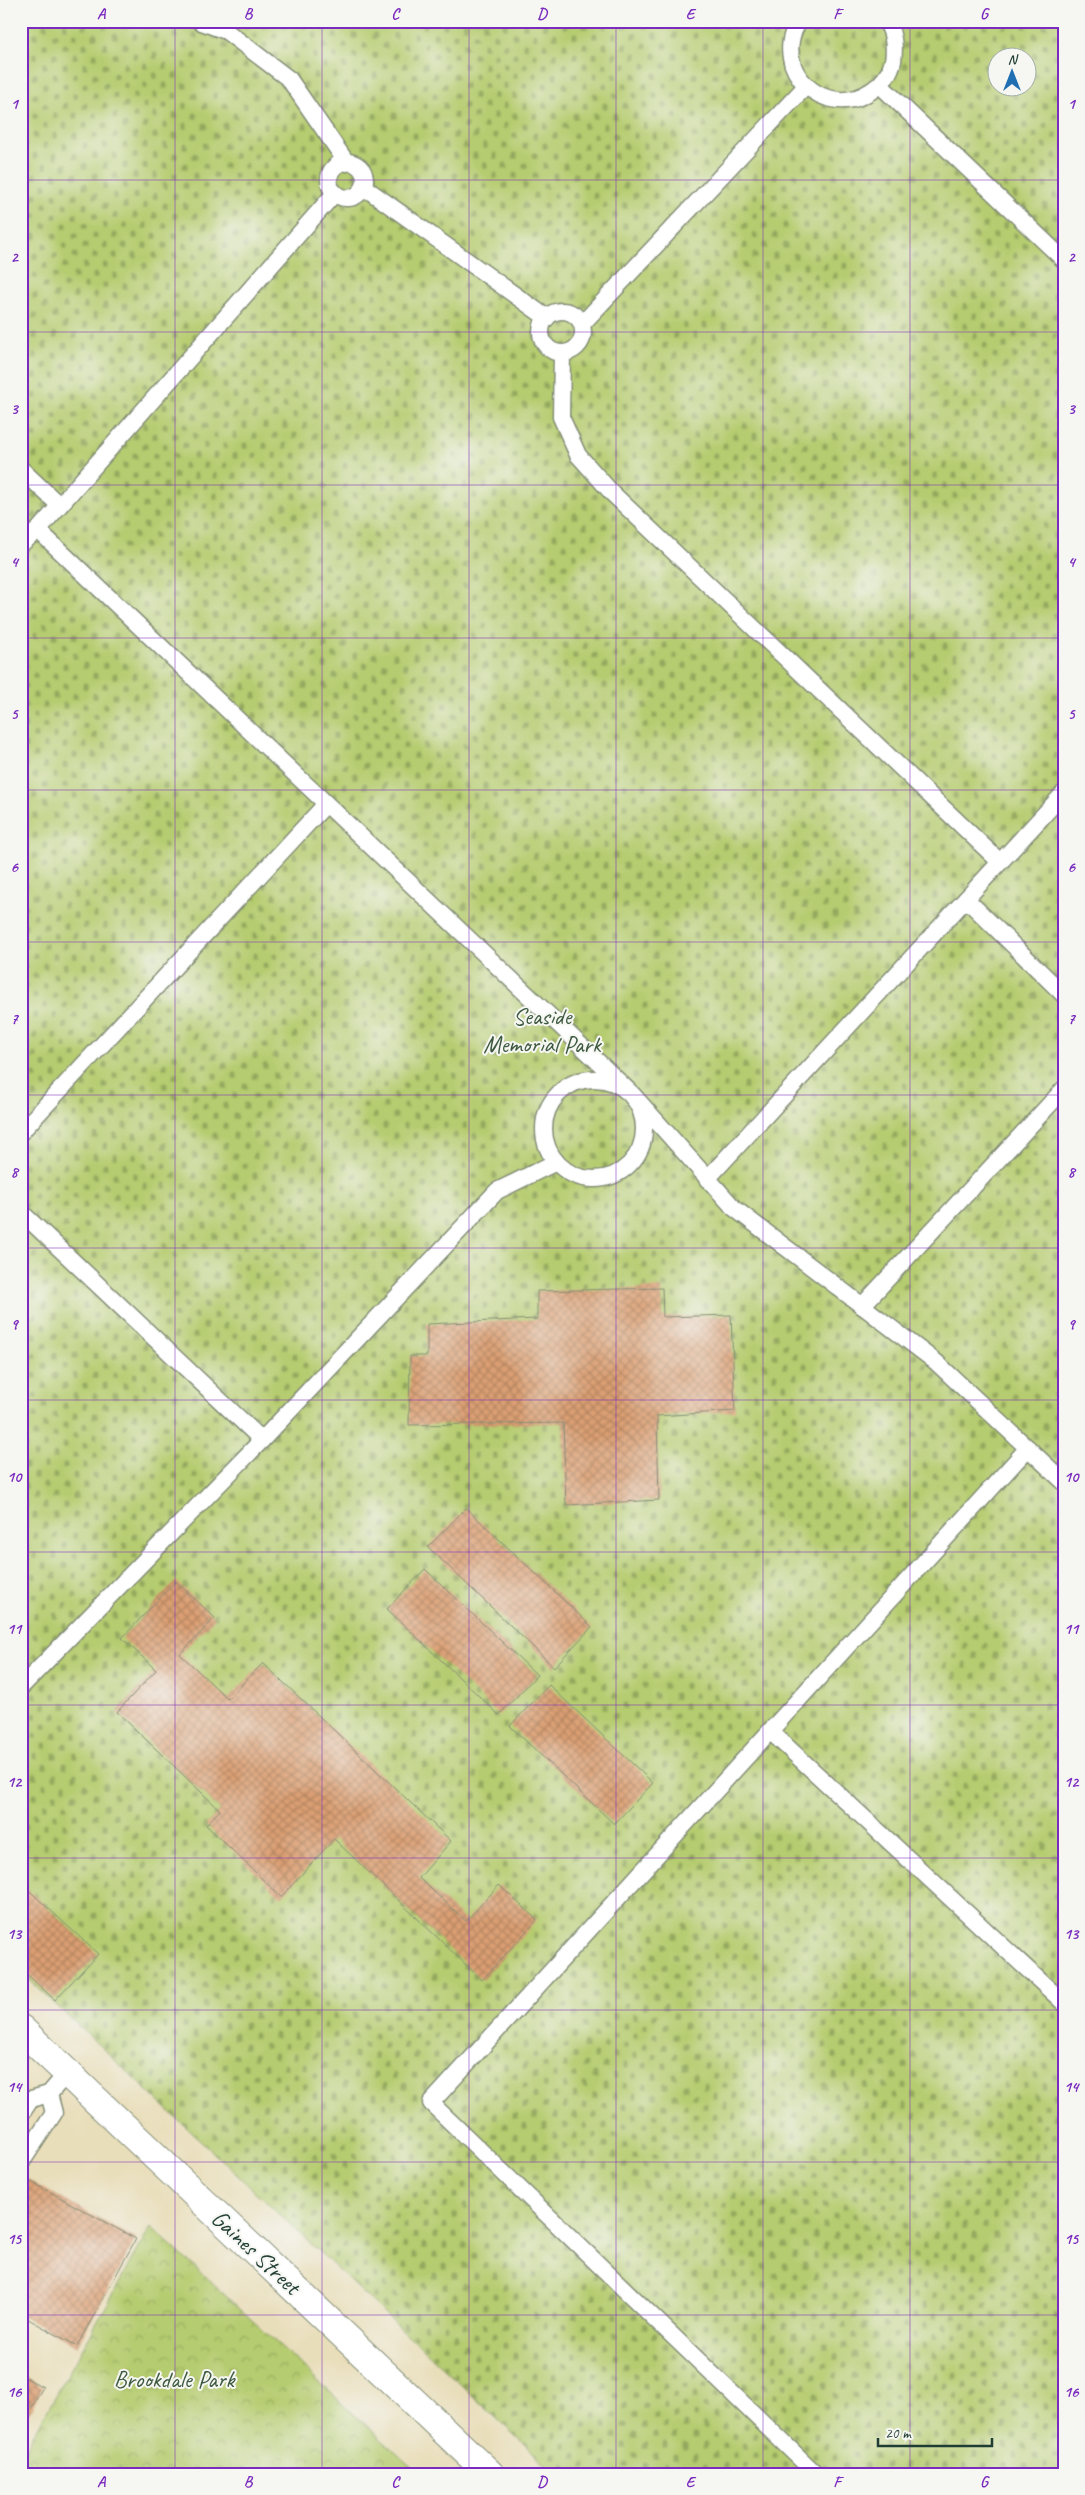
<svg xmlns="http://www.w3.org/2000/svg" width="1085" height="2495" font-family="Caveat,sans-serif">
	<defs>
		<pattern id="cemetery-stones" width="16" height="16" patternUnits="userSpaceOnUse" patternTransform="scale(1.25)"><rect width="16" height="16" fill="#b6cc70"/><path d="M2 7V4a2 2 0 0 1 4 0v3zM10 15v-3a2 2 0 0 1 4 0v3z" fill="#93a75d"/></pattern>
		<pattern id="park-crowns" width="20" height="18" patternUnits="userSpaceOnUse" patternTransform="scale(1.25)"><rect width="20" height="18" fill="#b6cc70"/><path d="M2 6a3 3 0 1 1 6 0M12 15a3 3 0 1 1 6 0" fill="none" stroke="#93a75d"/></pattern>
		<pattern id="building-cross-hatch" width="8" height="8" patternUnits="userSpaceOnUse" patternTransform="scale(1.25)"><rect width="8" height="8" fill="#db9f73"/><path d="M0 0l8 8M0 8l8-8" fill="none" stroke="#b1835f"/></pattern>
	</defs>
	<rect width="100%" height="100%" fill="#f6f6f2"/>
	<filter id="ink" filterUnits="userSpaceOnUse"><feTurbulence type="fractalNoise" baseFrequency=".02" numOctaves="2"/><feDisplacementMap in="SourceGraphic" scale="10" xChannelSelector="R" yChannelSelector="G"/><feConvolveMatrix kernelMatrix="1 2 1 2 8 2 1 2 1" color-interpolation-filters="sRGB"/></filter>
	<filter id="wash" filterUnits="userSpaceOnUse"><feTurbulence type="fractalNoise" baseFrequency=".0096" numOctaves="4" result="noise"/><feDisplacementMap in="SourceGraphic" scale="20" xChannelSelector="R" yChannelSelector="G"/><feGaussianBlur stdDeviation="1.12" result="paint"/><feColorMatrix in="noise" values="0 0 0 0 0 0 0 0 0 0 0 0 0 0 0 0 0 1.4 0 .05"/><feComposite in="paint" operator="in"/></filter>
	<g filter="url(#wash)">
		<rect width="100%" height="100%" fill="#e9deba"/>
		<path fill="url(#cemetery-stones)" stroke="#6a8452" fill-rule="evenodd" d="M21,21H1064V2474H556L21,1972ZM998,58H1028V88H998Z"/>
		<path fill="url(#park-crowns)" stroke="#6a8452" d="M151,2227L419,2474H21V2457Z"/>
		<g id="blocks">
			<g fill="url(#building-cross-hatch)">
				<path d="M662,1288L663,1317L731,1315L735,1411L657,1416L659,1500L566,1505L563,1423L409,1425L410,1356H427V1324L537,1319V1291Z"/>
				<path d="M466,1508L592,1627L554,1667L428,1547Z"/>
				<path d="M425,1569L537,1675L499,1715L387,1609Z"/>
				<path d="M176,1581L215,1618L180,1654L228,1699L263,1663L451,1841L419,1878L466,1921L499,1885L537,1920L482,1980L334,1839L281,1897L206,1825L220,1810L117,1712L156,1670L122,1638Z"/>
				<path d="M549,1685L653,1783L614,1824L510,1726Z"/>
				<path d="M21,1883L98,1954L55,2000L21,1969Z"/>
				<path d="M26,2179L136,2239L77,2346L21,2315V2188Z"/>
				<path d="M21,2375L43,2387L21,2427Z"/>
			</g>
		</g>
	</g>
	<g filter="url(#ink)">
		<use href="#blocks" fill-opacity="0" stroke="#848e77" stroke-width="1"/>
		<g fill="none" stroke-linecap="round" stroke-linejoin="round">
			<g stroke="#848e77" stroke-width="19">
				<g id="lane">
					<path d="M199,21L226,31L289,79L347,163"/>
					<path d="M799,21C768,68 825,122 871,91C882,84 890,74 893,61C895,47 894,33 886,21"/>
					<path d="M880,85L1064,260"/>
					<circle cx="347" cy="180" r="18"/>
					<path d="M364,187L547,318"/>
					<circle cx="562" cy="332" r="21"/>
					<path d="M582,324L806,86"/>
					<path d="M562,353L561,417L578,455L612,493L1000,862"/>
					<path d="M21,469L58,504"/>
					<path d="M38,530L633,1095L734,1208L936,1362L1064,1482"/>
					<path d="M21,544L38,530L335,193"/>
					<path d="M966,899L1064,995"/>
					<circle cx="594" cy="1129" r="50"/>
					<path d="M21,1132L326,804"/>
					<path d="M707,1179L1064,793"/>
					<path d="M21,1212L262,1440"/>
					<path d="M862,1306L1064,1089"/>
					<path d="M21,1687L262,1440L497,1191L556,1162"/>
					<path d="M770,1731L1064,2003"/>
					<path d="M21,2114L31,2099L49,2094L67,2073"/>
					<path d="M21,2163L54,2113L49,2094"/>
					<path d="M816,2474L431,2103L1028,1448"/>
				</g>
			</g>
			<g stroke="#848e77" stroke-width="30">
				<path id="street" d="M21,2029L490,2474"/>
			</g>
			<use href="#lane" stroke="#fff" stroke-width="16"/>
			<use href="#street" stroke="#fff" stroke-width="28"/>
		</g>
	</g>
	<path fill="none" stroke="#7b2cbf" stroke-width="1" stroke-opacity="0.55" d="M175,21V2474M322,21V2474M469,21V2474M616,21V2474M763,21V2474M910,21V2474M21,180H1064M21,332H1064M21,485H1064M21,638H1064M21,790H1064M21,942H1064M21,1095H1064M21,1248H1064M21,1400H1064M21,1552H1064M21,1705H1064M21,1858H1064M21,2010H1064M21,2162H1064M21,2315H1064"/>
	<g text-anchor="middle" stroke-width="4" stroke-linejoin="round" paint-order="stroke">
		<g font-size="24" fill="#3d5a40" stroke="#f6f6f2">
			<text x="542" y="1024">Seaside<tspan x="542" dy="28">Memorial Park</tspan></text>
			<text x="174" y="2387">Brookdale Park</text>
		</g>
		<g font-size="24" fill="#1f3d34" stroke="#f6f6f2">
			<text transform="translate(256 2252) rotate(43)" y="8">Gaines Street</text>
		</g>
	</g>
	<rect width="1085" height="2495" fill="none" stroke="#f6f6f2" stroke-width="55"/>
	<g transform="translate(1012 72)"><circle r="24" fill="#f6f6f2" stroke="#a0aca6"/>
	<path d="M0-4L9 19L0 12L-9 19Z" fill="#1f6fb2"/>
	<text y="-8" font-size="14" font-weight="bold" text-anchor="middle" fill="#1f3d34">N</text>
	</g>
	<path d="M878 2438v8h114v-8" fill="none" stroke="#1f3d34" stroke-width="2.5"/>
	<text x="885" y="2438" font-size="15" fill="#1f3d34" stroke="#f6f6f2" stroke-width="4" paint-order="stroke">20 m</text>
	<rect x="28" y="28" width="1030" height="2440" fill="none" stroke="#7b2cbf" stroke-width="2"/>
	<g font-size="16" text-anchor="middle" font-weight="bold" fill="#7b2cbf">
		<text x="101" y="19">A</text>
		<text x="248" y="19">B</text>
		<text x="395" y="19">C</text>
		<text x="542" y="19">D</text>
		<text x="690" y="19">E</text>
		<text x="837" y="19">F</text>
		<text x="984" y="19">G</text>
		<text x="14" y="109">1</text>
		<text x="1071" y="109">1</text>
		<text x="14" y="262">2</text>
		<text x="1071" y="262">2</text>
		<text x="14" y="414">3</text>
		<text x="1071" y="414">3</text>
		<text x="14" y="567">4</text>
		<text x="1071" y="567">4</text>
		<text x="14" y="719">5</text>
		<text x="1071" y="719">5</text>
		<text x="14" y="872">6</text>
		<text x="1071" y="872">6</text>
		<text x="14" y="1024">7</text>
		<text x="1071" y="1024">7</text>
		<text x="14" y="1177">8</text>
		<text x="1071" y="1177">8</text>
		<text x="14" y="1329">9</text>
		<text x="1071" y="1329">9</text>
		<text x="14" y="1482">10</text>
		<text x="1071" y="1482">10</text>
		<text x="14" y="1634">11</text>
		<text x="1071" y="1634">11</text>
		<text x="14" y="1787">12</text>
		<text x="1071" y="1787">12</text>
		<text x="14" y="1939">13</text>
		<text x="1071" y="1939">13</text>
		<text x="14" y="2092">14</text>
		<text x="1071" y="2092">14</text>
		<text x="14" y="2244">15</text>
		<text x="1071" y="2244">15</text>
		<text x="14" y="2397">16</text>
		<text x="1071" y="2397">16</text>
		<text x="101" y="2487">A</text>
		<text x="248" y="2487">B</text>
		<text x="395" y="2487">C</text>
		<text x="542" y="2487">D</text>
		<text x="690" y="2487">E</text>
		<text x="837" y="2487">F</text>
		<text x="984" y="2487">G</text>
	</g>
</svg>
